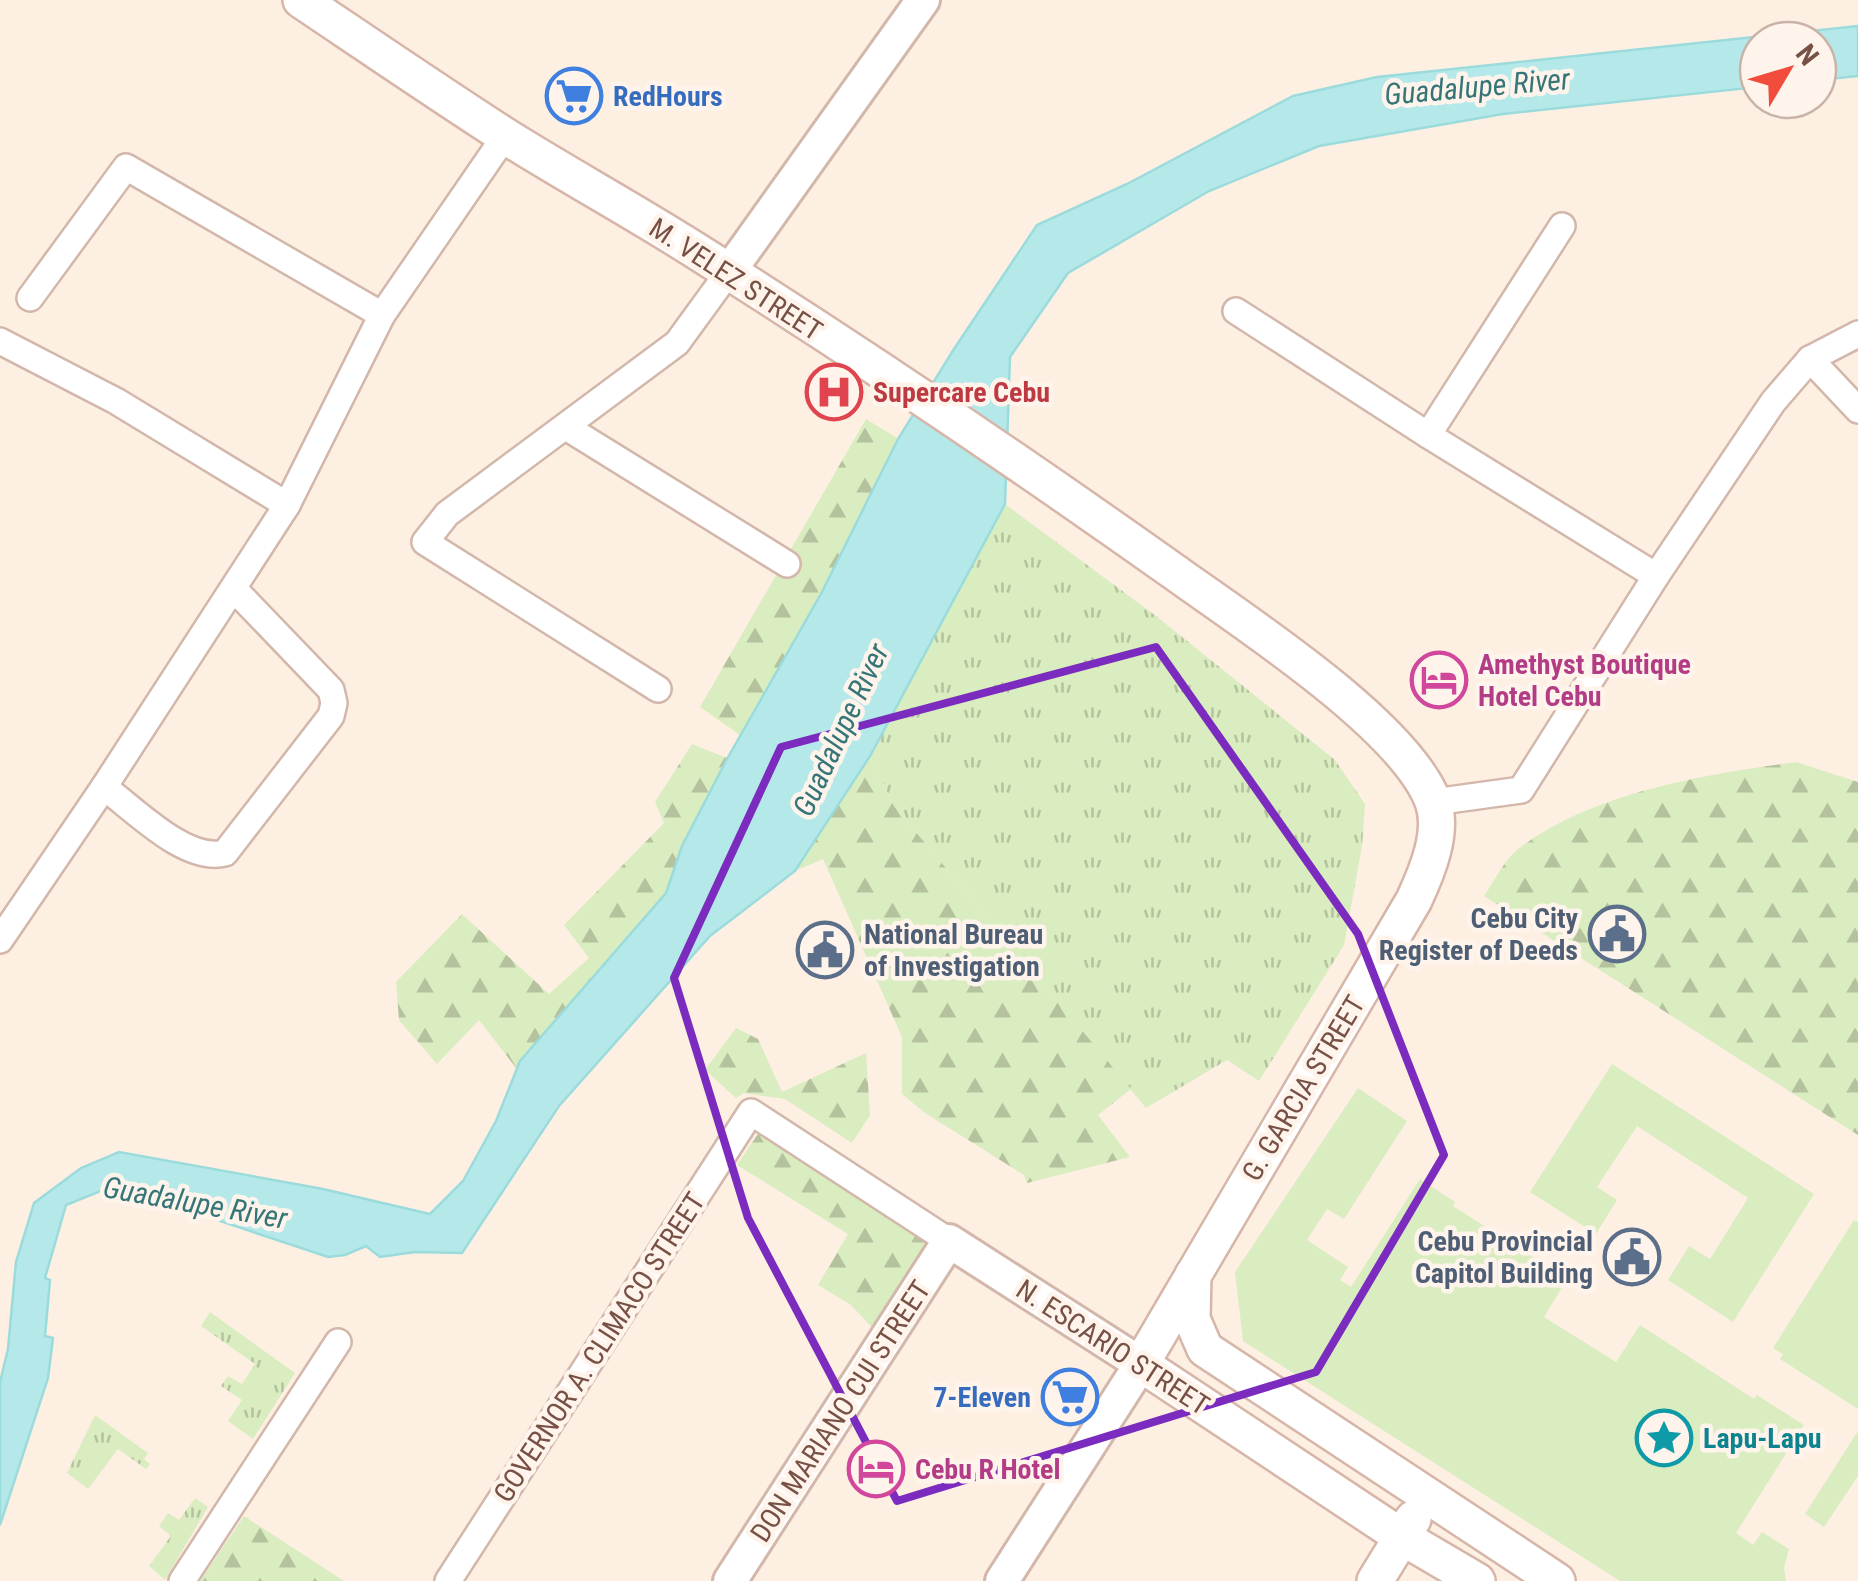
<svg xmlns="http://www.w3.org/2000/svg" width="1858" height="1581" font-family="'Roboto Condensed',sans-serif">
	<defs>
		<pattern id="grass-tufts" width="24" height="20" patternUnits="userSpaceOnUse" patternTransform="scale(2.5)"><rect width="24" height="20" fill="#d9edc0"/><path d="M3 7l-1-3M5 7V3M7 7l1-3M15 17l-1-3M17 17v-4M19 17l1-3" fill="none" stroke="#b5c29e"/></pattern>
		<pattern id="forest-firs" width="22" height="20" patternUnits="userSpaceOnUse" patternTransform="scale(2.5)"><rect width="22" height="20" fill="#d9edc0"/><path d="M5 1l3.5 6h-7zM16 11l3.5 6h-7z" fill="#b5c29e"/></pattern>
	</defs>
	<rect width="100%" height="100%" fill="#feefe3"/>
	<g fill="url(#grass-tufts)">
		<path d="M1005,504L1156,616L1335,760L1365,804L1362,846L1344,945L1259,1081L1227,1060L1146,1108L894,806L870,756Z"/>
		<path d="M210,1312L295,1373L253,1439L228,1421L242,1400L221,1386L228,1376L242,1384L255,1364L201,1326Z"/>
		<path d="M95,1415L148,1453L144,1459L150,1464L146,1469L118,1449L88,1489L67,1473Z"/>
		<path d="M195,1498L208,1507L165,1580L149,1566L171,1536L159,1526L168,1513L179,1520Z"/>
	</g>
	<g fill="url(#forest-firs)">
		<path d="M866,419L1005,504L870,756L894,806L1131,1089L1098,1115L1130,1157L1027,1183L1024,1175L925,1113L902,1094V1037L823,859L795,871L666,893L517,1069L479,1020L437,1064L399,1020L396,982L462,914L549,994L589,958L564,925L664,823L655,802L692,744L727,758L740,735L700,707Z"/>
		<path d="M1796,762L1858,782V1135L1484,896C1494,882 1503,862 1516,851C1587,793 1706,774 1796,762Z"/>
		<path d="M736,1028L758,1039L782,1092L866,1053L870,1115L852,1143L785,1099L744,1093L736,1098L705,1070Z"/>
		<path d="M764,1125L933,1245L878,1334L851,1305L818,1285L848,1234L737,1165Z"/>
		<path d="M244,1516L344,1581H200Z"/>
	</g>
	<g fill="#d9edc0">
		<path d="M1612,1064L1814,1194L1733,1322L1668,1280L1689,1246L1710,1259L1748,1198L1637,1126L1597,1187L1617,1200L1596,1234L1530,1192Z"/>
		<path d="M1358,1088L1407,1121L1344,1219L1327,1209L1307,1240L1348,1267L1340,1280L1351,1287L1420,1179L1455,1202L1453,1206L1567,1279L1544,1317L1616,1362L1640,1325L1754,1399L1757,1395L1804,1425L1736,1533L1753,1545L1762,1532L1789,1549L1784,1568L1786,1581H1620L1243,1341L1235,1272Z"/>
		<path d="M1854,1220L1858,1222V1409L1780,1359L1783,1354L1773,1348Z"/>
		<path d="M1858,1431V1476L1824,1527L1805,1514Z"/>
	</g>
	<path fill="#b5e9e9" stroke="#9bdbdc" stroke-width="2.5" d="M1858,26V76L1818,80V40H1758V87L1503,114L1319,146L1209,191L1068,273L1010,357L1005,504L870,756L795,871L710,936L559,1106L462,1253L415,1252L380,1257L366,1246L345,1255L328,1257L220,1221L202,1205L103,1190L66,1205L45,1278L50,1280L45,1336L53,1338L48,1378L0,1525V1382L8,1349L16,1262L34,1203L81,1168L119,1152L323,1189L430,1214L463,1181L496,1121L520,1061L666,893L682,846L727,759L822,592L898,439L954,349L1037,225L1127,184L1293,96L1377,77Z"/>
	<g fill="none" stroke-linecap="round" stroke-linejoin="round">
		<g stroke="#d2b7aa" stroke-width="30">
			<g id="minor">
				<path d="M30,298L126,167L382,315"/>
				<path d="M1236,311L1428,435L1656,576"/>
				<path d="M0,341L116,401L287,505"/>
				<path d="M1810,359L1858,410"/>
				<path d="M566,427L787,564"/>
				<path d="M1428,435L1562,226"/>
				<path d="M658,689L425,542L447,514L677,343L728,273"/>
				<path d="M104,787C135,810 186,863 225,853L331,716L334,703L331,690L234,589"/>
				<path d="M1434,802L1521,790L1656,576L1773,402L1810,359L1858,334"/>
				<path d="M0,940L104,787L287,505L382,315L505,136"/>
				<path d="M182,1581L338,1342"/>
				<path d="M448,1581L751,1112L949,1241"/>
			</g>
		</g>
		<g stroke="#d2b7aa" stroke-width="38">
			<g id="tertiary">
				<path d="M728,273L923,0"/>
				<path d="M730,1581L949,1241L1141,1364L1002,1581"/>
			</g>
		</g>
		<g stroke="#d6b6a8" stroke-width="40">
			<g id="secondary">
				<path d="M301,0C368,45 434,90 502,134C564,173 628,208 690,247C854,350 1015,459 1173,571C1241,620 1401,723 1432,799C1445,830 1427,872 1414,900L1141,1364L1402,1537L1477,1581"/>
				<path d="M1193,1275L1192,1319L1205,1349L1557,1581"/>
				<path d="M1375,1581L1413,1519"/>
			</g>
		</g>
		<use href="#minor" stroke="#fff" stroke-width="25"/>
		<use href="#tertiary" stroke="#fff" stroke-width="32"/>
		<use href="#secondary" stroke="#fff" stroke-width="35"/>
	</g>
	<path fill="none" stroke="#7b2cbf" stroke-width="8" stroke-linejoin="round" d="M1156,647L1358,934L1444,1155L1316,1372L897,1501L748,1218L674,978L781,747Z"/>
	<defs>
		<g id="supermarket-ring" transform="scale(2.875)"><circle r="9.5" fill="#fff4eb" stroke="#3f7fe0" stroke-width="1.5"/><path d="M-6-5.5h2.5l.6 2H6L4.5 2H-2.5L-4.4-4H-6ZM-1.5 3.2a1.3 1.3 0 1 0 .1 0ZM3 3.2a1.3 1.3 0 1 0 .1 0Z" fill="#3f7fe0"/></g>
		<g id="hospital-ring" transform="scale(2.875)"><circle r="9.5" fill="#fff4eb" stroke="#e0444e" stroke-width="1.5"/><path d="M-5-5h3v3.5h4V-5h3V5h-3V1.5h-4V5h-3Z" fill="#e0444e"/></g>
		<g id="hotel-ring" transform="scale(2.875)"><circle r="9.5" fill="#fff4eb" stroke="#d1479c" stroke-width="1.5"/><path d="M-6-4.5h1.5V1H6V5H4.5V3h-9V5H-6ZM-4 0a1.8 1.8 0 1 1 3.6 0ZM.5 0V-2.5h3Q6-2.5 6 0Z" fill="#d1479c"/></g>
		<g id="civic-ring" transform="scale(2.875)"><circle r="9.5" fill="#fff4eb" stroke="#5c6f8a" stroke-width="1.5"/><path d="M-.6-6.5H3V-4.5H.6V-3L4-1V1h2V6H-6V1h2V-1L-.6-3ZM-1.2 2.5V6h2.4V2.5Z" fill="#5c6f8a"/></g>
		<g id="sight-ring" transform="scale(2.875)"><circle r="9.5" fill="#fff4eb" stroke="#0f9aa8" stroke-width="1.5"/><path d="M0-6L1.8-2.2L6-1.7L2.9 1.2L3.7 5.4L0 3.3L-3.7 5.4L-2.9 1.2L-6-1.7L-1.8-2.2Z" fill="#0f9aa8"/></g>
	</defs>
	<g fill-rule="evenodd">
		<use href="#supermarket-ring" x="574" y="96"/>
		<use href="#hospital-ring" x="834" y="392"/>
		<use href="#hotel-ring" x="1439" y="680"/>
		<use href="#civic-ring" x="1617" y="934"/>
		<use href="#civic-ring" x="825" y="950"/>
		<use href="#civic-ring" x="1632" y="1257"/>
		<use href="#supermarket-ring" x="1070" y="1397"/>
		<use href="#sight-ring" x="1664" y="1438"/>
		<use href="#hotel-ring" x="876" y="1469"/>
	</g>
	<g text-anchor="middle" stroke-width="9" stroke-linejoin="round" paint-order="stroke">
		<g font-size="28" font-weight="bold" fill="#366cbe" stroke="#fff4eb" text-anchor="start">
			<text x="613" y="106">RedHours</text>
			<text x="1031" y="1407" text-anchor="end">7-Eleven</text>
		</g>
		<g font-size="28" fill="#785146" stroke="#fff4eb">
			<text transform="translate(736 279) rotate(33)" y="10">M. VELEZ STREET</text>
			<text transform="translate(1303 1088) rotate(-59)" y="10">G. GARCIA STREET</text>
			<text transform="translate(599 1347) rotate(-57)" y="10">GOVERNOR A. CLIMACO STREET</text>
			<text transform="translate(1113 1347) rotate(33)" y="10">N. ESCARIO STREET</text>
			<text transform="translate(840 1411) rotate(-57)" y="10">DON MARIANO CUI STREET</text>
		</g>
		<g font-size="28" font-weight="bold" fill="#be3a42" stroke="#fff4eb" text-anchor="start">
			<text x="873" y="402">Supercare Cebu</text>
		</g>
		<g font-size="28" font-weight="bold" fill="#b23c85" stroke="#fff4eb" text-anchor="start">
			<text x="1478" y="674">Amethyst Boutique<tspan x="1478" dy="32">Hotel Cebu</tspan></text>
			<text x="915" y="1479">Cebu R Hotel</text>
		</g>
		<g font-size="28" font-weight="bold" fill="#4e5e75" stroke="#fff4eb" text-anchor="end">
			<text x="1578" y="928">Cebu City<tspan x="1578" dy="32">Register of Deeds</tspan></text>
			<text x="864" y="944" text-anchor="start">National Bureau<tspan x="864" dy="32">of Investigation</tspan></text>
			<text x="1593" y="1251">Cebu Provincial<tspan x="1593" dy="32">Capitol Building</tspan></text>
		</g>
		<g font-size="28" font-weight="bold" fill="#0d838f" stroke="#fff4eb" text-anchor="start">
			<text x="1703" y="1448">Lapu-Lapu</text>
		</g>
		<g font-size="30" font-style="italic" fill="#367678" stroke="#fff4eb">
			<text transform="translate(1477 87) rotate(-5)" y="10">Guadalupe River</text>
			<text transform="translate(841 730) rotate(-65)" y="10">Guadalupe River</text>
			<text transform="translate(195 1203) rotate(10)" y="10">Guadalupe River</text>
		</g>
	</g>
	<g transform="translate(1788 70) rotate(52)"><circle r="48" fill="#fff4eb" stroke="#c9b3a9" stroke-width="2.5"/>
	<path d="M0-8L18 38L0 25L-18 38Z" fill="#f24c3d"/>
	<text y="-15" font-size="28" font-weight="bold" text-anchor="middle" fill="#785146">N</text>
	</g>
</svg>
